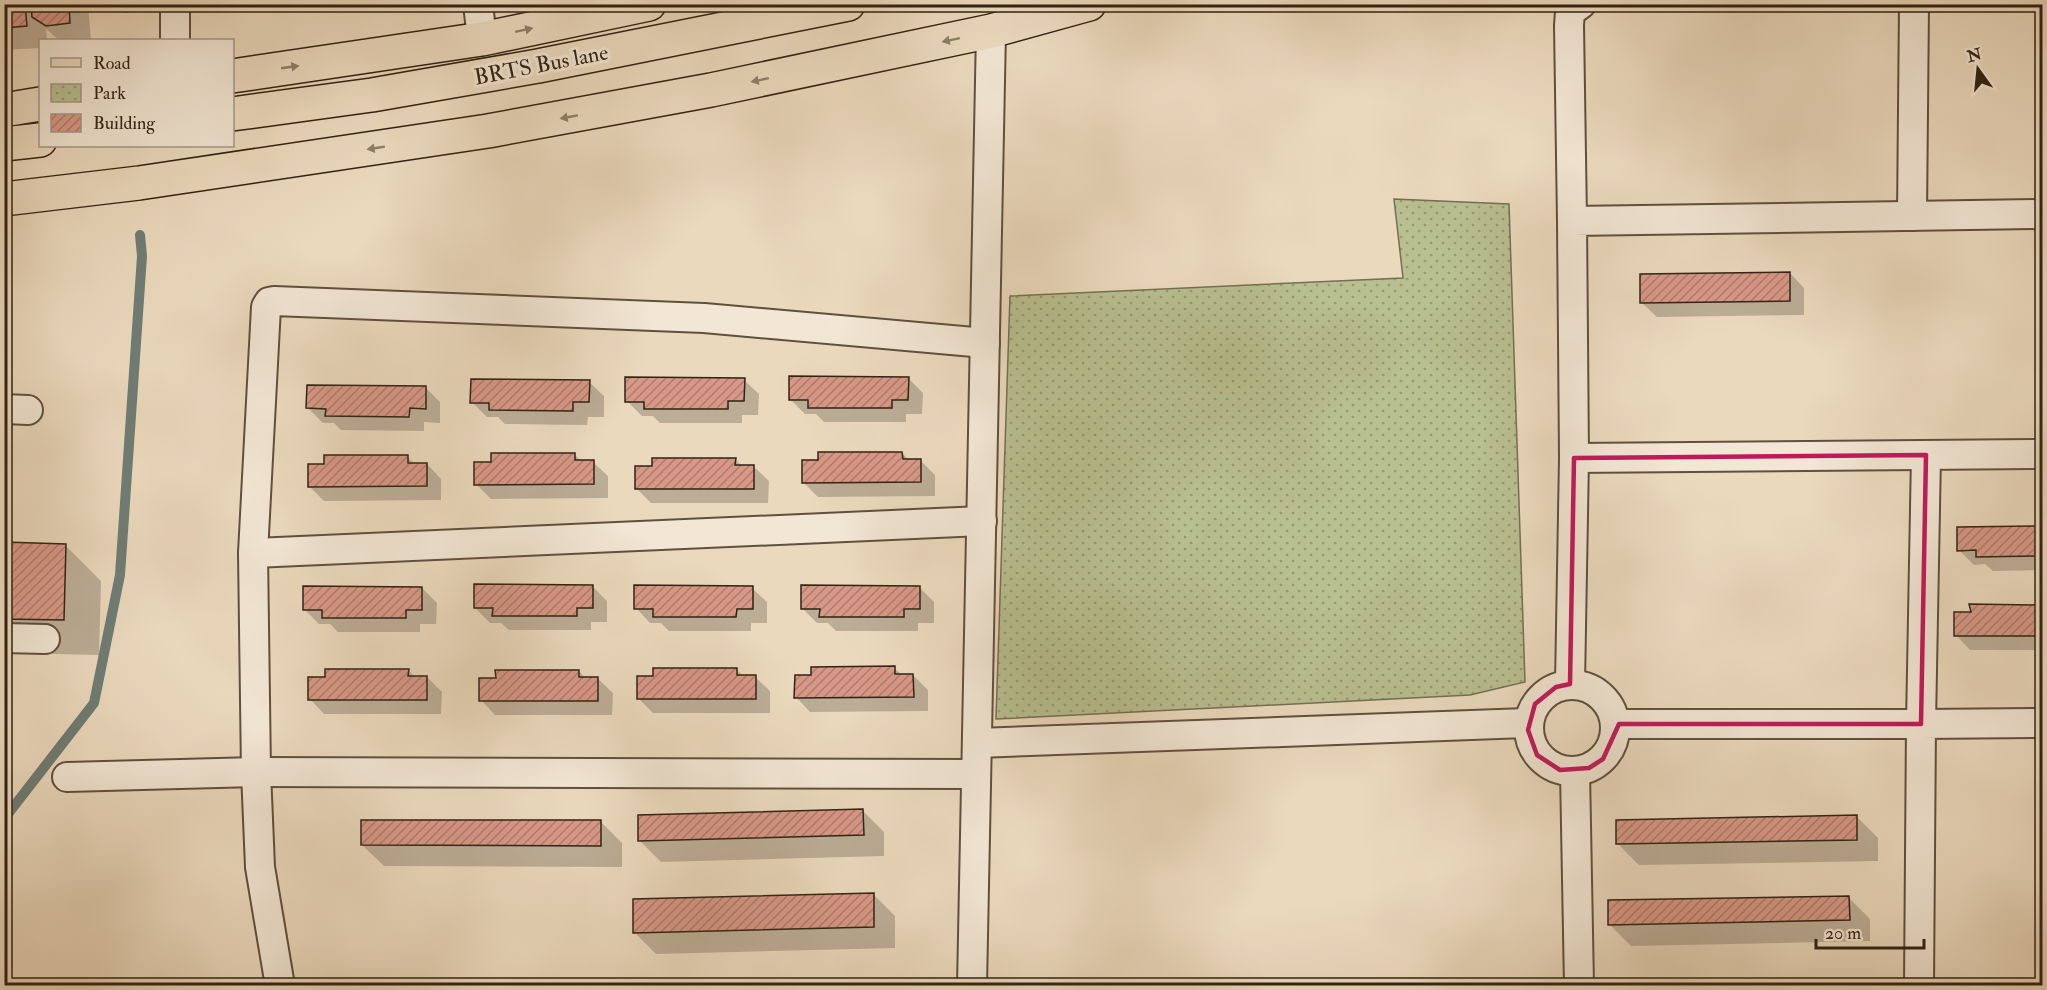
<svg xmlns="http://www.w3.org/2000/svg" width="2047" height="990" font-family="'IM FELL Double Pica',serif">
	<defs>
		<pattern id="park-dots" width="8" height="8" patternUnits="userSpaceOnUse" patternTransform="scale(1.5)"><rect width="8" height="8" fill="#b8bf90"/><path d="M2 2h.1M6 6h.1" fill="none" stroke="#969b74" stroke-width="1.8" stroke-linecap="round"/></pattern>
		<pattern id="building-hatch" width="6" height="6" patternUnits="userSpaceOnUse" patternTransform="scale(1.5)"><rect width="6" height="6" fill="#d89887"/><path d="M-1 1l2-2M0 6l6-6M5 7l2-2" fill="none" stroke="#b07c6d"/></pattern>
	</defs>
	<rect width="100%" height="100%" fill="#ebd9bd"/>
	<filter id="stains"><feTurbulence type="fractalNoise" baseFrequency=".00333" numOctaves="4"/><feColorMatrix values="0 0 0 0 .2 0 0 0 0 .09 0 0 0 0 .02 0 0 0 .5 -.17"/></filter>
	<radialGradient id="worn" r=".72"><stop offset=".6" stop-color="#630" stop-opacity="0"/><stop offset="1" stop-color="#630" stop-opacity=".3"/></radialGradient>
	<path fill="url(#park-dots)" stroke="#747052" stroke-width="1.5" d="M1394,199L1509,204L1525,682L1470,695L996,719L1010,296L1403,278Z"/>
	<g fill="#0003">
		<path d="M4,4H88L91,40H59L46,29L47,40H40V48L4,50Z"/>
		<path d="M1790,273L1804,288V315L1657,317L1642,303Z"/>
		<path d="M2038,274H2042V305L2038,301Z"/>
		<path d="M908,378L923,393L922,414H906V422H824L816,414H805L791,400Z"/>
		<path d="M744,380L759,394L758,415H742V423H660L653,416H642L627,401Z"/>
		<path d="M589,382L604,396V417H588L587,425L505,424L498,417H487L472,402Z"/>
		<path d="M425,387L440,402V423L424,422V431L341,430L334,423H323L308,408Z"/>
		<path d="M902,453L909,460H920L935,475V496L818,497L803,482Z"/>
		<path d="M574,454L582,462H593L608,476V498L491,499L476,484L492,463Z"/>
		<path d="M407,457L415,464H427L441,479V500L324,501L309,486L326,465Z"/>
		<path d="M735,459L743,467H754L769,481L768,503H651L637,489Z"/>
		<path d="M2042,527V570L1993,571L1985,564L1974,565L1959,550L1958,529Z"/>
		<path d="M4,544L65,545L101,581L99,655L13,653L4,644Z"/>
		<path d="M593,587L607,601V622H591V630H509L501,623H490L475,608Z"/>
		<path d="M919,587L934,602V623H918V631H836L828,623H817L802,608Z"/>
		<path d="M422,588L437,603L436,624H420V632H338L330,624H319L305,610Z"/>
		<path d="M752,588L767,602V623H751V631H669L661,623H650L636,608Z"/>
		<path d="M1971,606H2042V650H1970L1956,635L1973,613Z"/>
		<path d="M894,668L902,675H913L928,690V711L810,712L796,697L812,676Z"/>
		<path d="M736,669L744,677H755L770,691V713H653L638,698Z"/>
		<path d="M408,670L416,678L427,677L442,692L441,714H324L310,699Z"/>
		<path d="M579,671L586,679H598L613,693L612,715H495L481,700Z"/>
		<path d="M862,810L884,832V856L661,862L640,841Z"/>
		<path d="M1856,816L1878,838V861L1639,865L1617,843Z"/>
		<path d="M601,822L622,843V867L384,866L362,845Z"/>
		<path d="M873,894L895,916V948L656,954L635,933Z"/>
		<path d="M1848,897L1870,919V941L1631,946L1609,924Z"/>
	</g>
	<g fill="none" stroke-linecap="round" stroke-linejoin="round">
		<g stroke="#6f7d75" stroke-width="10">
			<path d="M126,4V8"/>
			<path d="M4,819L94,703L120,575L142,256L140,235"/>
		</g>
	</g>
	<g fill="url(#building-hatch)" stroke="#312214" stroke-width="1.5">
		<path d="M4,4H25L27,26L4,28Z"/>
		<path d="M31,4H69L70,23L46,26L32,17Z"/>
		<path d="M1790,272V301L1640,303V274Z"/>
		<path d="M2042,272V301L2037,302V273Z"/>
		<path d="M789,376L909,377L908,400H892V408H808V400H789Z"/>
		<path d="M625,377L745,378L744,401H728V409H644V402H625Z"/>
		<path d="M471,379L590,380L589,402H573V411L489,410V403H470Z"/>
		<path d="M307,385L426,386V409L410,408L409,417L325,416L326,409L306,408Z"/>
		<path d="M818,452H902L903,459H921V482L802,483V460H818Z"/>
		<path d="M491,453H575V460H594V484L474,485V462H491Z"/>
		<path d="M324,455H408V463H427V486L308,487V464H324Z"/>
		<path d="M652,458H736L735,465H754V489H635V466H652Z"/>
		<path d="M2042,526V556L1976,557V550L1957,551V527Z"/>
		<path d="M4,542L66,544L64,620L4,619Z"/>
		<path d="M474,584L593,585V608H577V616H492L493,608H474Z"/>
		<path d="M634,585L753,586V609H737L736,617H653V609H634Z"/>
		<path d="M801,585L920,586V609H904V617H819L820,609H801Z"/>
		<path d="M303,586L422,587V610H406V618H322V610H303Z"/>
		<path d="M1969,604L2042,605V636H1954V612H1971Z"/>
		<path d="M895,666V674H913L914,697L794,698L795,675H811V667Z"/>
		<path d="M653,668H737V675H756V699H637V676H653Z"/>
		<path d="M325,669H409L408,676H427V700H308V677H325Z"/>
		<path d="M495,670H579V677H598V701H479V678H496Z"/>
		<path d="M863,809L864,835L638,841V815Z"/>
		<path d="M1857,815V840L1616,844V820Z"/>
		<path d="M361,820H601V846L361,845Z"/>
		<path d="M874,893V927L633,933V899Z"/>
		<path d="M1849,896L1850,920L1608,925V900Z"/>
	</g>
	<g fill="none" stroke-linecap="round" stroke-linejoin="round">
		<g stroke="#60503e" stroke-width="32">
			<g id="street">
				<path d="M478,4L482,39"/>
				<path d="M175,40V4"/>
				<path d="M1912,216L1914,4"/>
				<path d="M1572,221L1569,25L1570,12L1581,4"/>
				<path d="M4,409L28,410"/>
				<path d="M1574,458L2042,454"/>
				<path d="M253,553L982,521"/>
				<path d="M4,638L45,639"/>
				<path d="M1570,684L1574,458L1572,221L2042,214"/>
				<circle cx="1572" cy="728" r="43"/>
				<path d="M1616,724H1921L1926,455"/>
				<path d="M977,743L1529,723"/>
				<path d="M1575,771L1579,986"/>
				<path d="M67,777L256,772L976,774"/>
				<path d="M280,986L260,867L256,772L253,553L266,307L269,302L274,301L704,318L985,343"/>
				<path d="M972,986L991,31"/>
				<path d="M1919,986L1921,724L2042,723"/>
			</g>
		</g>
		<g stroke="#312214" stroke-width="36">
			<g id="primary">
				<path d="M232,76L482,39L649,4"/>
				<path d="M4,110L40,104"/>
				<path d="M232,114L372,95L538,66L848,4"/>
				<path d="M4,144L40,140"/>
				<path d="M4,199L139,183L488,131L711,90L991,31L1089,4"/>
			</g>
		</g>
		<use href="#street" stroke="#f2e6d4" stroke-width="28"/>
		<use href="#primary" stroke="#ebd9bd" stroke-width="33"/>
	</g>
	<defs><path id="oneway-solid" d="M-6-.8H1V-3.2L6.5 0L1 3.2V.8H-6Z" transform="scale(1.5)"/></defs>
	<g fill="#8e7e68">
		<use href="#oneway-solid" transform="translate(524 30) rotate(-12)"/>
		<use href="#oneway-solid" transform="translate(951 40) rotate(168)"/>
		<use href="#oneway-solid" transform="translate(290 67) rotate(-8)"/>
		<use href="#oneway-solid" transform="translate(760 80) rotate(168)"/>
		<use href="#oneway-solid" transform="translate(569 117) rotate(170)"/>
		<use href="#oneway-solid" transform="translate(376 148) rotate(171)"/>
	</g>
	<path fill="none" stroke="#c2185b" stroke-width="4.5" stroke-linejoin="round" d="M1926,455L1921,724H1619L1603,759L1589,768L1560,770L1537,755L1528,730L1535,704L1556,687L1570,684L1574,458Z"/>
	<g text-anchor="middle" stroke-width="6" stroke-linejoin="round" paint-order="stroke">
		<g font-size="22" fill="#312214" stroke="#f2e6d4">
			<text transform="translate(541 64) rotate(-11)" y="8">BRTS Bus lane</text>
		</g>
	</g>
	<rect width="2047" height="990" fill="none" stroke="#ebd9bd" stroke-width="24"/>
	<rect x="6" y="6" width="2035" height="978" fill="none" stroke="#312214" stroke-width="3"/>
	<rect x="12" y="12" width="2023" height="966" fill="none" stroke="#312214" stroke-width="1.5"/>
	<rect x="39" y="39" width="195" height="108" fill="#f2e6d4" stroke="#a59887" stroke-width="1.5"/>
	<rect x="51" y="58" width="30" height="9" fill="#ebd9bd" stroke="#a59887" stroke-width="1.5"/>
	<text x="93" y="69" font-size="18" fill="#312214">Road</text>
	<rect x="51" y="84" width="30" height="18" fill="url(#park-dots)" stroke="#a59887" stroke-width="1.5"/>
	<text x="93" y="99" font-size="18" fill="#312214">Park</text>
	<rect x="51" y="114" width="30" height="18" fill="url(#building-hatch)" stroke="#a59887" stroke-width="1.5"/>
	<text x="93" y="129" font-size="18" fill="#312214">Building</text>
	<g transform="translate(1978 69) rotate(345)" stroke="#f2e6d4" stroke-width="4.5" paint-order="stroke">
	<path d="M0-4.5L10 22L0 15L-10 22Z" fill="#312214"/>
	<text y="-9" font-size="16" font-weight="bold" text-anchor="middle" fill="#312214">N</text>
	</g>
	<path d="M1816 939v9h108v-9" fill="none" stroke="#312214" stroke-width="3"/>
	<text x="1825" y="939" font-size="18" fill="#312214" stroke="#f2e6d4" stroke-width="4.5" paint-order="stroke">20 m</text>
	<rect width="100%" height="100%" filter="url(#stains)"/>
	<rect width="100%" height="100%" fill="url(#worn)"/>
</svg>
